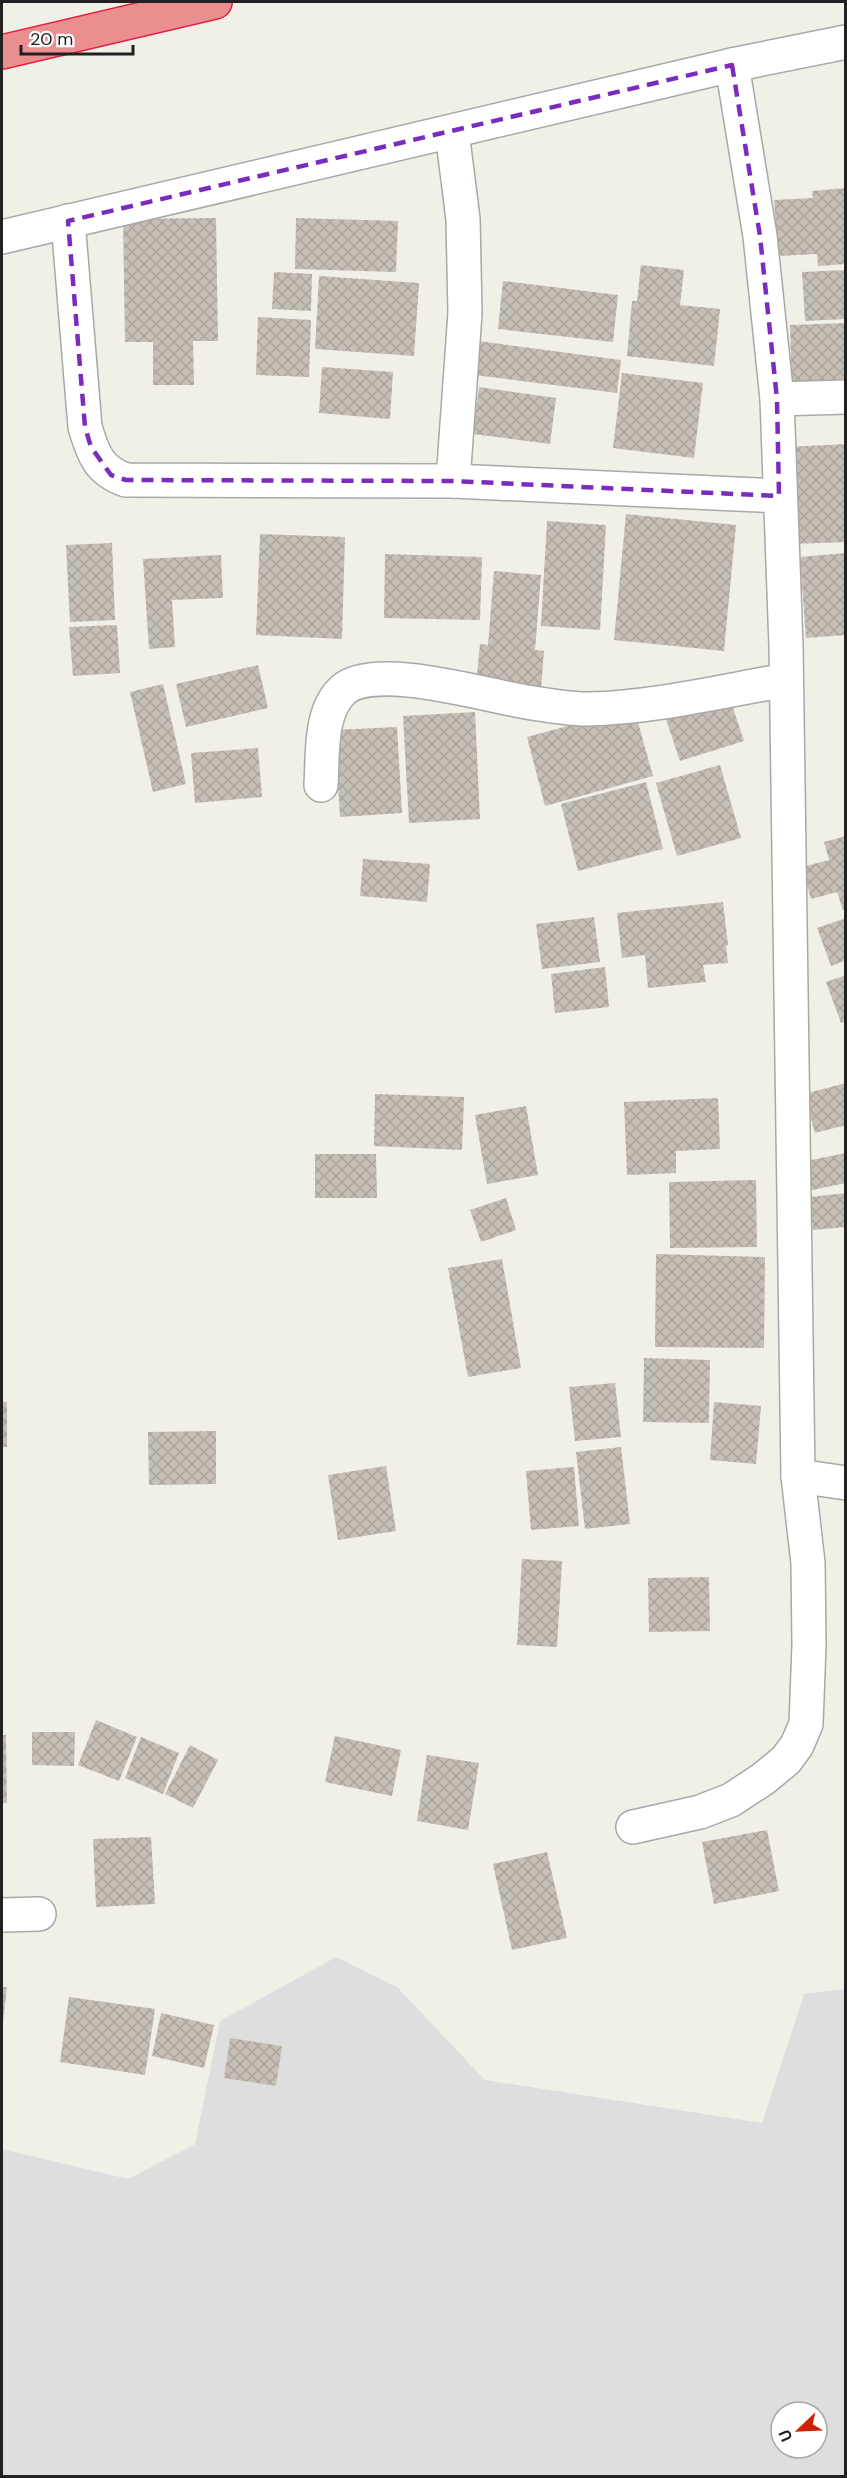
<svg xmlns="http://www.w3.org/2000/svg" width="847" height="2478" font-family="'DM Sans',sans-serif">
	<defs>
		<pattern id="building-cross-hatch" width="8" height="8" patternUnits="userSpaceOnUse" patternTransform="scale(1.5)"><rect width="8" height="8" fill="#c6bfb6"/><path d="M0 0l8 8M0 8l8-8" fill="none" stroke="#aaa49c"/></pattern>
	</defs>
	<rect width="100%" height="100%" fill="#f1f0e7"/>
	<path fill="#dfdede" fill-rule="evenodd" d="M336,1957L397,1987L485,2080L762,2123L804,1994L845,1989V2476H2V2149L128,2179L195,2144L220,2021ZM781,2412H817V2448H781Z"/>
	<g fill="url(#building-cross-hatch)">
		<path d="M846,188V264L818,266L817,254L778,256L774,200L813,198L812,191Z"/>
		<path d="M216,218L218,341H193L194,385H153V342H125L123,219Z"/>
		<path d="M296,218L398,221L396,272L295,269Z"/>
		<path d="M641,265L684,270L680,305L720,309L714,366L627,356L632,301H637Z"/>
		<path d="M846,270V319L805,321L802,272Z"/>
		<path d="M274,272L312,274L311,311L272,309Z"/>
		<path d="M319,276L419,283L414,356L315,349Z"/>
		<path d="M503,281L618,295L613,342L498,329Z"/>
		<path d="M258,317L311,320L309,377L256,375Z"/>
		<path d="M846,323V392L792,393L790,325Z"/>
		<path d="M471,340L621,360L617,393L467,374Z"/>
		<path d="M322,367L393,372L390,419L319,413Z"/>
		<path d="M622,373L703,383L694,458L613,448Z"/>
		<path d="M479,387L556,398L550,444L473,434Z"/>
		<path d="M846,444V542L791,544L787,447Z"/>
		<path d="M626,514L736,525L724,651L614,640Z"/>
		<path d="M547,521L606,525L600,630L541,626Z"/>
		<path d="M260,534L345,537L342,639L256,635Z"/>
		<path d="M112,543L115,620L70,622L66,545Z"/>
		<path d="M846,553V635L806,638L800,557Z"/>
		<path d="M385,554L482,557L480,620L384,618Z"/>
		<path d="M221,555L223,598L172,600L175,647L149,649L143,559Z"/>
		<path d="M494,571L541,575L535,650L544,651L541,690L476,685L480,644L488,645Z"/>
		<path d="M117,625L120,673L73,676L69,627Z"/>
		<path d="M258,665L268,708L186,727L176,684Z"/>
		<path d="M163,684L186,784L153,792L130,692Z"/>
		<path d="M729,696L744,741L680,761L665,716Z"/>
		<path d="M634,708L653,776L545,806L527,737Z"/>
		<path d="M475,712L480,819L409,823L403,716Z"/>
		<path d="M397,727L402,813L340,817L335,730Z"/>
		<path d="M258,748L262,797L195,803L191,753Z"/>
		<path d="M720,765L741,838L677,856L656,783Z"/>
		<path d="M646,782L663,849L578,871L561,804Z"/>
		<path d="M846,836V909L843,910L837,892L811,899L802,867L829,860L824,842Z"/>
		<path d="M363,859L430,864L427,902L360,896Z"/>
		<path d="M723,902L728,945L726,946L728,963L703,965L706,982L648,988L645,955L622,958L617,913Z"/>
		<path d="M594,917L600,962L542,969L536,924Z"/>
		<path d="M846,918V960L831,966L817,928Z"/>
		<path d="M605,967L609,1007L555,1013L551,974Z"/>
		<path d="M846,975V1021L841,1023L826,982Z"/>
		<path d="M846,1083V1125L815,1133L804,1094Z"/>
		<path d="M375,1094L464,1097L462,1150L374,1146Z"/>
		<path d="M718,1098L720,1149L676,1151V1173L627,1175L624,1102Z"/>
		<path d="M526,1106L538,1175L487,1184L475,1115Z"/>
		<path d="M846,1153V1183L812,1190L806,1161Z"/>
		<path d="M315,1154H376L377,1198H315Z"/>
		<path d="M756,1180L757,1247L670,1248L669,1182Z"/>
		<path d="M846,1193V1227L813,1230L810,1197Z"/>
		<path d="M506,1198L516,1230L481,1242L470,1210Z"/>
		<path d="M656,1254L765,1257L764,1348L655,1347Z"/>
		<path d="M502,1259L521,1368L468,1377L448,1268Z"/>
		<path d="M644,1358L710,1360L709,1423L643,1422Z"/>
		<path d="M615,1383L621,1437L575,1441L569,1387Z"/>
		<rect x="2" y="1402" width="5" height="45"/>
		<path d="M714,1402L761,1406L756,1464L710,1460Z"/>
		<path d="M216,1431V1484L149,1485L148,1432Z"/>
		<path d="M621,1447L630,1524L585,1529L576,1452Z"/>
		<path d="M386,1466L396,1531L338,1540L328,1475Z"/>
		<path d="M574,1467L579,1526L531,1530L526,1471Z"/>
		<path d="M522,1559L562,1561L557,1647L517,1645Z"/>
		<path d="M709,1577L710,1631L649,1632L648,1578Z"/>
		<path d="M96,1720L137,1737L119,1781L78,1765Z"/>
		<path d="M32,1732H75L74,1766L32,1765Z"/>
		<path d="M2,1735H6L7,1803H2Z"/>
		<path d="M335,1736L401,1750L392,1796L325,1782Z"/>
		<path d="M141,1737L179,1753L163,1794L125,1778Z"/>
		<path d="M190,1745L218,1760L193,1808L165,1794Z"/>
		<path d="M427,1755L479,1763L468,1830L417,1821Z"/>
		<path d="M767,1830L779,1891L714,1904L702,1842Z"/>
		<path d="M151,1837L155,1904L96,1907L93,1839Z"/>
		<path d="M547,1852L567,1938L512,1950L493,1864Z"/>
		<path d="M2,1987H7L3,2023H2Z"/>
		<path d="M69,1997L155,2009L145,2075L60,2062Z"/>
		<path d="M161,2013L214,2025L204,2068L152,2056Z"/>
		<path d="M230,2038L282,2046L276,2086L224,2078Z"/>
	</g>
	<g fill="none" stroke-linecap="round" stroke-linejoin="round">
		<g stroke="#a8a8a8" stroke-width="36">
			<g id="street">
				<path d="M452,132L463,219L465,313L453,481"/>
				<path d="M68,221L85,427C93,454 99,471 126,480L453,481L779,496"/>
				<path d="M2,237L732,65L846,42"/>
				<path d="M777,399L846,397"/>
				<path d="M321,785C323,755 319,712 343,690C372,663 478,693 516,700C539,704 565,709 588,709C652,708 723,691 786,680"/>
				<path d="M798,1476L846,1483"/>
				<path d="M633,1827L700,1812L731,1800L763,1779L786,1760L797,1745L806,1724L809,1645L808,1563L798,1476L786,646L777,399L760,236L732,65"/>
				<path d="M2,1915L39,1914"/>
			</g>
		</g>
		<g stroke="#e02345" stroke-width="36">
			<path id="highway" d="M2,52L215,2"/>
		</g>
		<use href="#street" stroke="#fff" stroke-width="33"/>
		<use href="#highway" stroke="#ea8e90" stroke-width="33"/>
	</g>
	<path fill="none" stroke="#7b2cbf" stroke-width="4.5" stroke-dasharray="12 8" stroke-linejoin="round" d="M732,65L760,236L777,399L779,496L453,481L126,480L111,475L91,447L85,427L68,221Z"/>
	<rect width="847" height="2478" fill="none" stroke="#212121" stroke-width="6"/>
	<g transform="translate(799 2430) rotate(247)"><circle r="28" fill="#ffffff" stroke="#a6a6a6" stroke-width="1.5"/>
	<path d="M0-4.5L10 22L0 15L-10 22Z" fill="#d12200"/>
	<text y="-9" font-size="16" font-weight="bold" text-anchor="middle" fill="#212121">U</text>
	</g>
	<path d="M21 45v9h112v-9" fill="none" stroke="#212121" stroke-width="3"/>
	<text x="30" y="45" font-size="18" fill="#212121" stroke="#ffffff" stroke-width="4.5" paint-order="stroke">20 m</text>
</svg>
